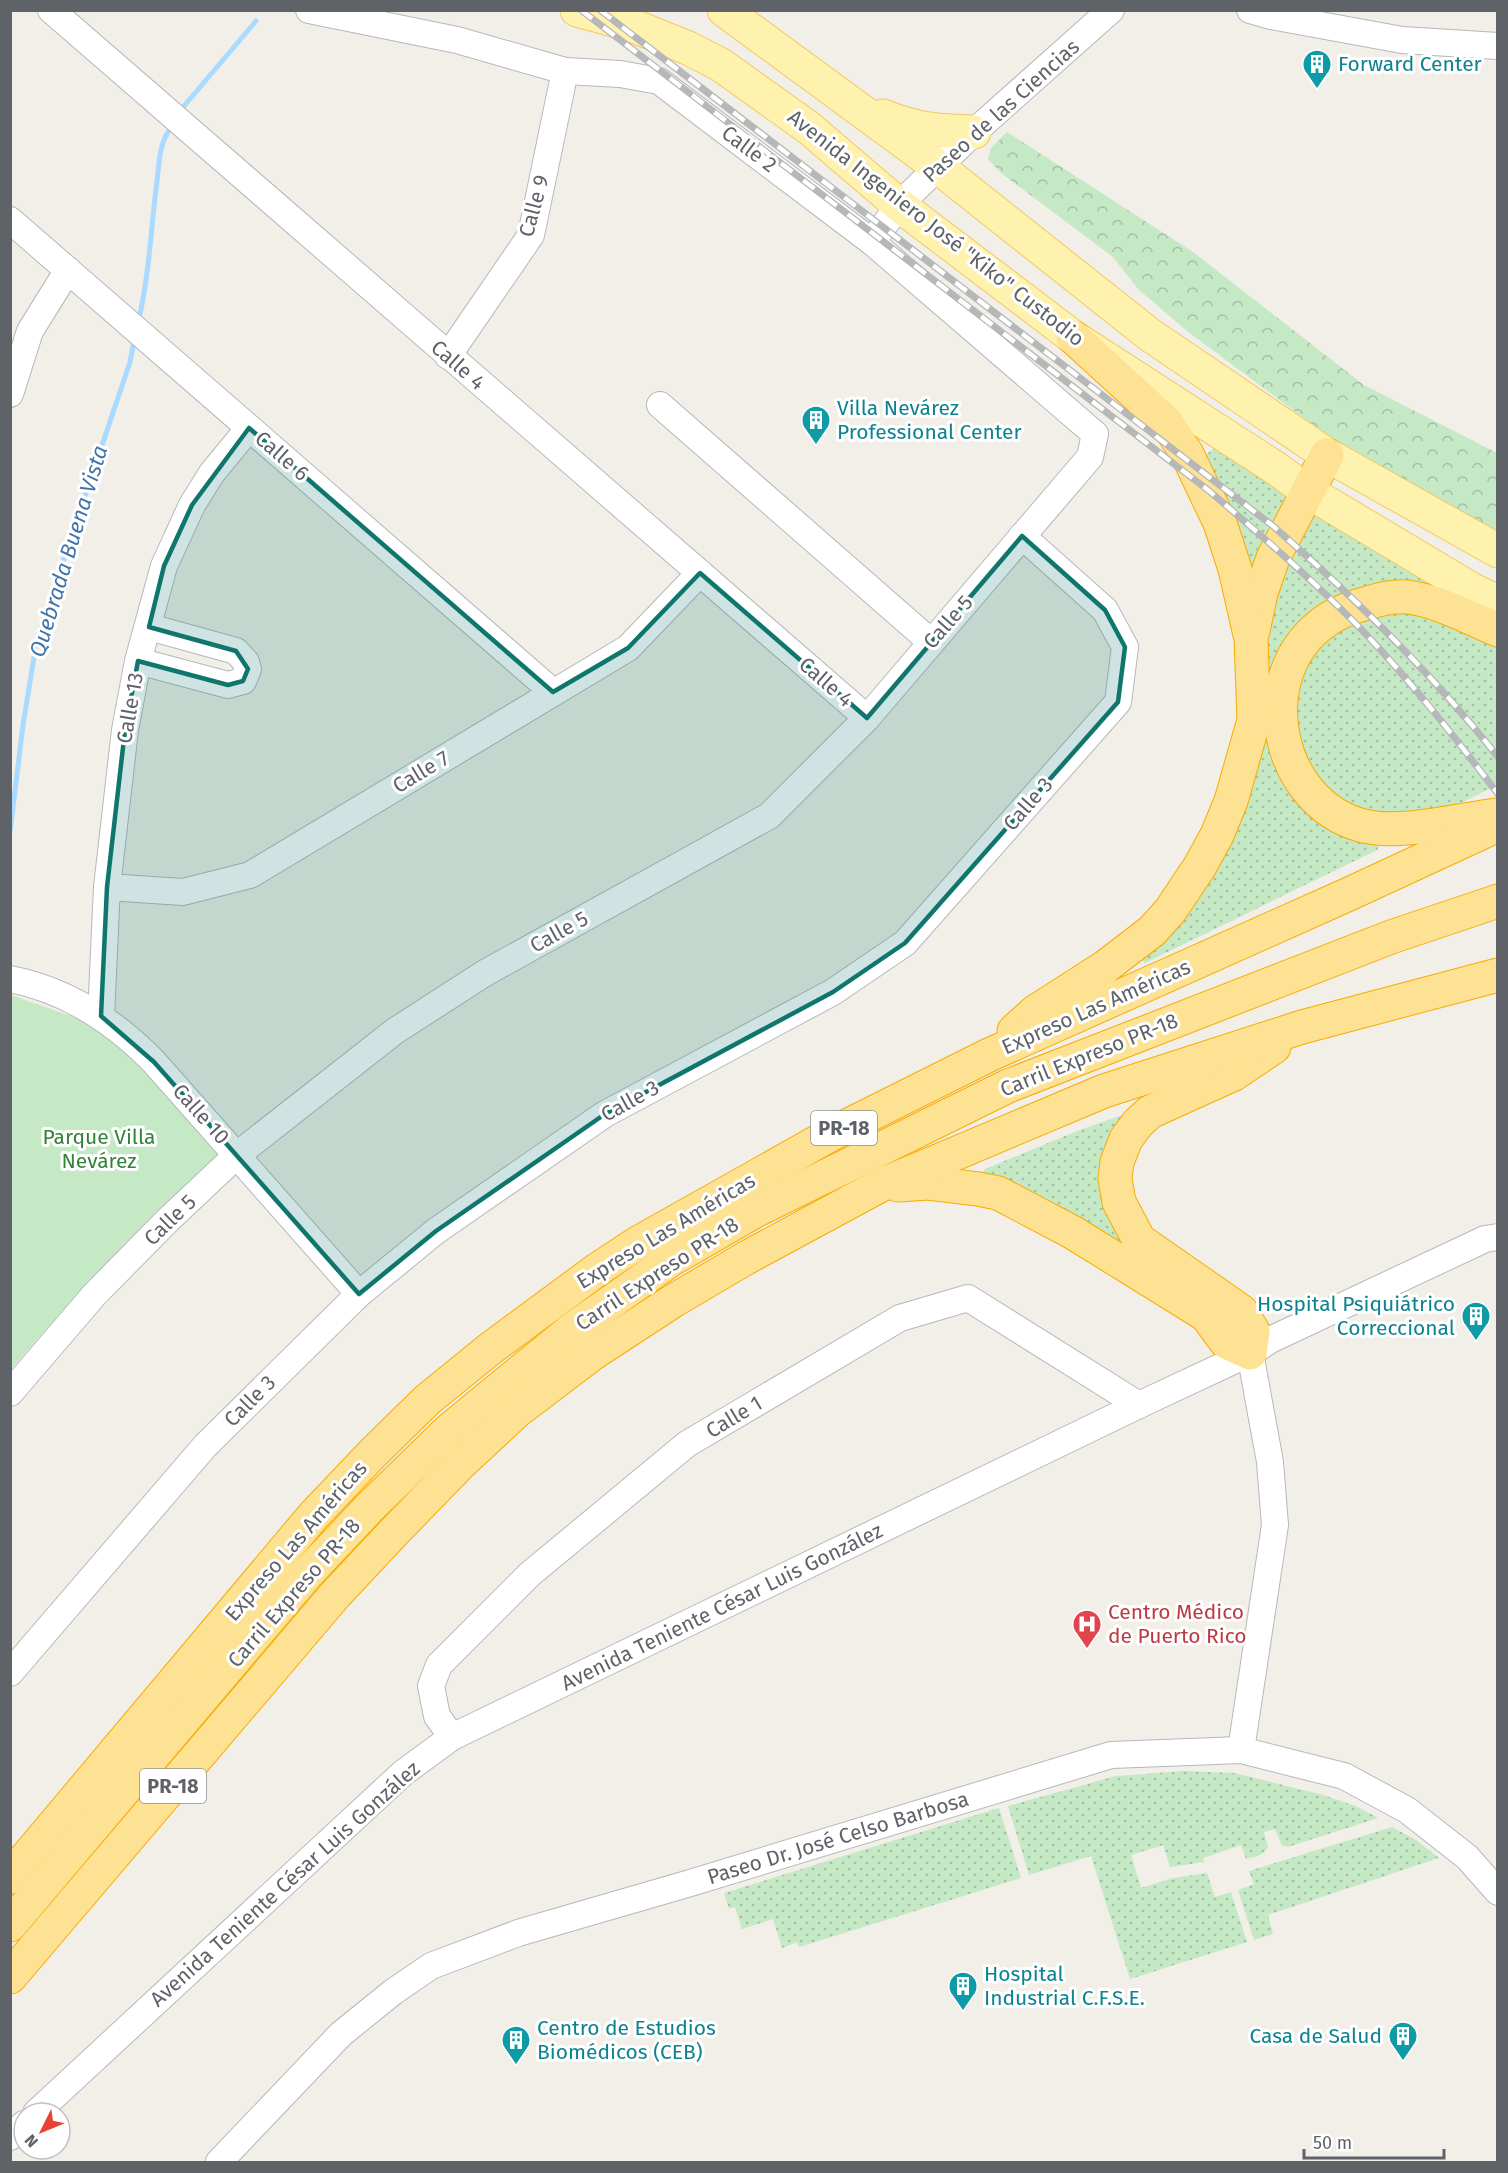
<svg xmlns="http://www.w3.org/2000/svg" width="1508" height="2173" font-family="'Fira Sans',sans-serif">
	<defs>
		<pattern id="grass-dots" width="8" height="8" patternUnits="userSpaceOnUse" patternTransform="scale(1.5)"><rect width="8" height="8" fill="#c5e8c5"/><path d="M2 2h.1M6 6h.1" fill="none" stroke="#a3c0a4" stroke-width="1.8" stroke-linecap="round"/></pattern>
		<pattern id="forest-crowns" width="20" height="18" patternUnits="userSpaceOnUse" patternTransform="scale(1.5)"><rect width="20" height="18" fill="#c5e8c5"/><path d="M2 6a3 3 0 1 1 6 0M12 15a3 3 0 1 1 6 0" fill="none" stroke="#a3c0a4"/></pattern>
	</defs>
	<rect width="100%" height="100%" fill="#f1efe8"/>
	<g fill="url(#grass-dots)">
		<path d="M1214,448L1292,497L1254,580L1205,459L1207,454Z"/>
		<path d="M1314,513L1441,585L1437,592L1399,584H1372L1342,597L1310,623L1273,750L1377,840L1380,845L1377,850L1145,963L1139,956L1230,838L1265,601Z"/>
		<path d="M1388,605L1497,637V785L1455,806L1429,815L1356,812L1317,782L1302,760L1294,687L1321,636Z"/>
		<path d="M1139,1109L1105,1160L1101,1194L1116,1227L1138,1256L982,1173L985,1169L1077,1131Z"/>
		<path d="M1185,1771L1235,1773L1323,1795L1356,1806L1378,1818L1288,1847L1282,1845L1275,1829L1264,1832L1268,1847C1263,1856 1254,1857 1246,1859L1241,1845L1203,1858L1204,1862L1170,1867L1163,1845L1131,1855L1141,1888L1173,1878L1207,1873L1215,1897L1231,1892L1247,1942L1130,1979L1091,1856L1029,1875L1008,1806L1116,1776Z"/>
		<path d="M999,1808L1021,1878L799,1947L797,1942L782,1948L773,1919L742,1929L735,1907L729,1909L724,1893Z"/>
		<path d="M1392,1827L1416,1840L1439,1858L1268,1915L1273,1934L1254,1940L1238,1890L1254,1884L1249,1871Z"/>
	</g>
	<path fill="url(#forest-crowns)" d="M1007,132L1193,252L1364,385L1497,453V534L1336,442L1187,331L1138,289L1113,257L1001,173L988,159L991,148Z"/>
	<path fill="#c5e8c5" d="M11,995L96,1025L151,1076L220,1155L77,1294L11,1369Z"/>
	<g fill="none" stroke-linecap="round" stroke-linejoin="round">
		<g stroke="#aadaff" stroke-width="5">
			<path d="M184,106L256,21"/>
			<path d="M140,314C150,270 151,225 157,181C159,166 159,146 168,132"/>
			<path d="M10,832L23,725L37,639L130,362L133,346"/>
		</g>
		<g stroke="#b5b8bc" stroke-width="28">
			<g id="minor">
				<path d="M51,10L867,718"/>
				<path d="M1250,10L1271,16L1402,40L1498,46"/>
				<path d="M10,220L553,692"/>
				<path d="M872,242L899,205L974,132L1111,10"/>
				<path d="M448,356L531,235L565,71"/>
				<path d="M10,394L30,331L68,270"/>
				<path d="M660,405L931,642"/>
				<path d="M138,661L228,685L243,681L248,669L246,662L236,651L149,627"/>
				<path d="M107,887L183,892L250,875L628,648L700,573"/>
				<path d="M10,979C67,990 114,1021 154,1062L359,1294"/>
				<path d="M101,1016L107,887L125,730L138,661L164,566L192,505L212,473L249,428"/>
				<path d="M10,1393L95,1294L168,1220L237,1155L395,1031L485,973L769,816L867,718L1090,457L1095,434L872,242L659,81L620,74L565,71L457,40L309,10"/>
				<path d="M10,1673L205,1446L359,1294L436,1231L605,1114L833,992L905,943L1118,702L1125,647L1105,610L1022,536"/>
				<path d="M452,1737L437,1716L431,1686L439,1665L530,1574L687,1444L900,1318L968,1298L1139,1405"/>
				<path d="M1241,1750L1275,1525L1270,1462L1250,1353"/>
				<path d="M36,2113L403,1773L452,1737L1139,1405L1250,1353L1270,1340L1485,1239L1498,1237"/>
				<path d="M10,2137L24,2124"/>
				<path d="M219,2162L341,2034L393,1992L431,1966L518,1933L687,1884L1111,1755L1241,1750L1344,1776L1407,1810L1467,1857L1498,1892"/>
			</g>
		</g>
		<g stroke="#f2c960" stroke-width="35">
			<g id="major">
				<path d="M577,10L629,24L688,48L721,65L809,128L899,205L1073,337L1277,469L1307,491L1471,589L1498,602"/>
				<path d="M724,10L938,167L1150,335L1327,455L1498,551"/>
				<path d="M883,116C917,130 938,131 974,132"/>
			</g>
		</g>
		<g stroke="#f9ab00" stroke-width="35">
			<g id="highway">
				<path d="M1253,631L1261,593L1273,558L1327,455"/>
				<path d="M1496,815C1458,820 1397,836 1360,825C1277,801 1252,681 1319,626C1332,615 1351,607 1368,603C1380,599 1395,596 1408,597C1439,601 1469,618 1498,630"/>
				<path d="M1014,1031L1035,1012L1105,967L1152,931L1170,911L1200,866L1217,835L1231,801L1254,720L1251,639L1235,569L1220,523L1187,454L1166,422L1073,337"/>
				<path d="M898,1185L928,1183L978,1189L998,1193L1072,1232L1206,1315L1226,1342L1250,1353L1253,1331L1241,1311L1139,1240L1119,1202L1115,1179L1117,1162L1126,1139L1138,1123L1150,1112L1234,1074L1274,1047"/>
				<path d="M10,1877L314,1515L372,1454L427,1400L491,1348L598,1269L636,1244L835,1132L989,1055L1349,894L1498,825"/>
				<path d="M10,1925L306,1575L370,1507L448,1431L505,1384L574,1328L672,1259L755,1211L1008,1086L1391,937L1498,901"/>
				<path d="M10,1977L335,1595L394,1532L460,1464L517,1411L592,1354L673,1301L746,1258L881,1185L1104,1091L1302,1027L1498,975"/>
			</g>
		</g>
		<use href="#minor" stroke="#fff" stroke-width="26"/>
		<use href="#major" stroke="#fff2af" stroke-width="33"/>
		<use href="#highway" stroke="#fde293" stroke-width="33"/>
		<g stroke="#b6b7b8" stroke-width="7">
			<g id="rail">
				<path d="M581,10L1208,490C1260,534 1312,579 1360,628C1410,680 1454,736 1498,794"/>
				<path d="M600,10L1273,526C1354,597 1431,672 1498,757"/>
			</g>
		</g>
		<use href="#rail" stroke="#fff" stroke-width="4.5" stroke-dasharray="14" stroke-linecap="butt"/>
	</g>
	<path fill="#0f766e" fill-opacity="0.2" stroke="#0f766e" stroke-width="4.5" stroke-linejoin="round" d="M249,428L553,692L628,648L700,573L867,718L1022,536L1105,610L1125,647L1118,702L905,943L833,992L605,1114L436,1231L359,1294L154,1062L101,1016L107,887L125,730L138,661L228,685L243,681L248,669L236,651L149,627L164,566L192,505Z"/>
	<defs>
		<g id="building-pin" transform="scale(1.5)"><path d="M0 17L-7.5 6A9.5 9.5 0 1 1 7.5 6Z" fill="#0f9aa8" stroke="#fff"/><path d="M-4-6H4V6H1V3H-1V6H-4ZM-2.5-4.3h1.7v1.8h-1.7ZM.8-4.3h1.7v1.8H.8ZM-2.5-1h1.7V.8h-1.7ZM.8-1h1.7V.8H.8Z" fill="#fff"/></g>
		<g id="hospital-pin" transform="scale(1.5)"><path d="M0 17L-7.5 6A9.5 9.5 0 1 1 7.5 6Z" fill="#e0444e" stroke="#fff"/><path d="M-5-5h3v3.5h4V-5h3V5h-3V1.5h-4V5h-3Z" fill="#fff"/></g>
	</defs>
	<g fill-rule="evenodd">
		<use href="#building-pin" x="1317" y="64"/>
		<use href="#building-pin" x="816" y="420"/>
		<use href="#building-pin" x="1476" y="1316"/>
		<use href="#hospital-pin" x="1087" y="1624"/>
		<use href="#building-pin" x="963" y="1986"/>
		<use href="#building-pin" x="1403" y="2036"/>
		<use href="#building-pin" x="516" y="2040"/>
	</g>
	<g text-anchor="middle" stroke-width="6" stroke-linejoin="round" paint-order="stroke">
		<g fill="#fff" stroke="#8f9295" stroke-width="1.5">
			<rect x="811" y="1111" width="66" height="34" rx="4.5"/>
			<rect x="140" y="1769" width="66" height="34" rx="4.5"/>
		</g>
		<g font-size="20" font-weight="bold" fill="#5f6368">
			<text x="844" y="1135">PR-18</text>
			<text x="173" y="1793">PR-18</text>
		</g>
		<g font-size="21" fill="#0d838f" stroke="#fff" text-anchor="start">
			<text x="1338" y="71">Forward Center</text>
			<text x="837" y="415">Villa Nevárez<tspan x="837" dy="24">Professional Center</tspan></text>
			<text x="1455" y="1311" text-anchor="end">Hospital Psiquiátrico<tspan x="1455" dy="24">Correccional</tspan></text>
			<text x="984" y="1981">Hospital<tspan x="984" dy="24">Industrial C.F.S.E.</tspan></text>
			<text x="537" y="2035">Centro de Estudios<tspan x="537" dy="24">Biomédicos (CEB)</tspan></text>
			<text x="1382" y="2043" text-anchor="end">Casa de Salud</text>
		</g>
		<g font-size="21" fill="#5f6368" stroke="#fff">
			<text transform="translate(1001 111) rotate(-42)" y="7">Paseo de las Ciencias</text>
			<text transform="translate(749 149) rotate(37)" y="7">Calle 2</text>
			<text transform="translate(534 206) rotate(-75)" y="7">Calle 9</text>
			<text transform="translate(936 228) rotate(38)" y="7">Avenida Ingeniero José "Kiko" Custodio</text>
			<text transform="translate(458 365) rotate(41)" y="7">Calle 4</text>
			<text transform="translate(282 456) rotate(41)" y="7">Calle 6</text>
			<text transform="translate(948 622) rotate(-49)" y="7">Calle 5</text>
			<text transform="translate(826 682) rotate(41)" y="7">Calle 4</text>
			<text transform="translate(130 708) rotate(-80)" y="7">Calle 13</text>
			<text transform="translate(421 772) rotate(-31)" y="7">Calle 7</text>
			<text transform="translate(1028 804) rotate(-49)" y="7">Calle 3</text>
			<text transform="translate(559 932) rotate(-29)" y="7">Calle 5</text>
			<text transform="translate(1096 1007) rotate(-24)" y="7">Expreso Las Américas</text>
			<text transform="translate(1089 1055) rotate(-22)" y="7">Carril Expreso PR-18</text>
			<text transform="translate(630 1101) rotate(-29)" y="7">Calle 3</text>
			<text transform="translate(201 1114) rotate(48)" y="7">Calle 10</text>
			<text transform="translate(170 1220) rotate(-44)" y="7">Calle 5</text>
			<text transform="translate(666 1231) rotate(-31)" y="7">Expreso Las Américas</text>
			<text transform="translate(657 1274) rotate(-33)" y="7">Carril Expreso PR-18</text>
			<text transform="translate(250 1401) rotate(-45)" y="7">Calle 3</text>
			<text transform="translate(734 1417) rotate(-31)" y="7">Calle 1</text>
			<text transform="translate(296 1541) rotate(-49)" y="7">Expreso Las Américas</text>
			<text transform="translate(294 1593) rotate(-49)" y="7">Carril Expreso PR-18</text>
			<text transform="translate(722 1607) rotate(-26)" y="7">Avenida Teniente César Luis González</text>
			<text transform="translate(838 1838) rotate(-17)" y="7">Paseo Dr. José Celso Barbosa</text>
			<text transform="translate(285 1884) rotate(-42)" y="7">Avenida Teniente César Luis González</text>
		</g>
		<g font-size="21" fill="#348238" stroke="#fff">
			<text x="99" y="1144">Parque Villa<tspan x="99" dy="24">Nevárez</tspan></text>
		</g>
		<g font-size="21" fill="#be3a42" stroke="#fff" text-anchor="start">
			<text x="1108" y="1619">Centro Médico<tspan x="1108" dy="24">de Puerto Rico</tspan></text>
		</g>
		<g font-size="22" font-style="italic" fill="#4174aa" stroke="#fff">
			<text transform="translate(68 551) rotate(-73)" y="8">Quebrada Buena Vista</text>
		</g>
	</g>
	<rect width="1508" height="2173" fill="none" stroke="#5f6368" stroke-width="24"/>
	<g transform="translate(42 2131) rotate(227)"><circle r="28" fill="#ffffff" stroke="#bfc1c3" stroke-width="1.5"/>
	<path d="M0-4.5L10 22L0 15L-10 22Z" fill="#ea4335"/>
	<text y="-9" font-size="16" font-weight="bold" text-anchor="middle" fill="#5f6368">N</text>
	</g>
	<path d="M1304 2149v9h140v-9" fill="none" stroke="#5f6368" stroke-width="3"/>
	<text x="1313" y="2149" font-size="18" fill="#5f6368" stroke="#ffffff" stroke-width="4.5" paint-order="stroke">50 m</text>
</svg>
